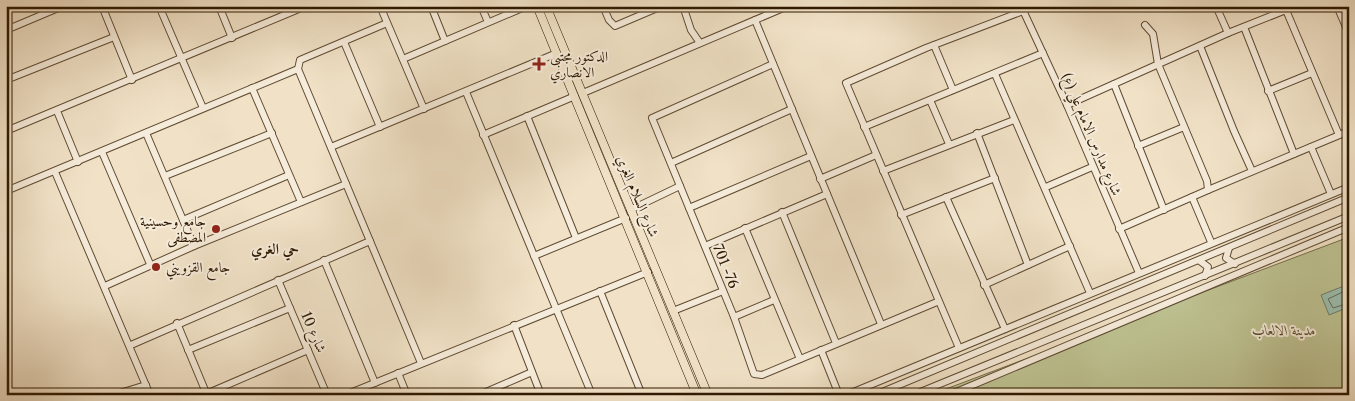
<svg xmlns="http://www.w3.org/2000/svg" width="1355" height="401" font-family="'Libre Caslon Text',Amiri,serif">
	<rect width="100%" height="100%" fill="#f1e2c7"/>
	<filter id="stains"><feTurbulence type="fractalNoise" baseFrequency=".004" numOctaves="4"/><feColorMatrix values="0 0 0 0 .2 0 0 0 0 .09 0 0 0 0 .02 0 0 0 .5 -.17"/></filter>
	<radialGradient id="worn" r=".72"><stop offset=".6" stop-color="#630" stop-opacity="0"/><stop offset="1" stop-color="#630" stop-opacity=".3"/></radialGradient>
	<path fill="#bec292" stroke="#766e4a" d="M1349,237V389L1334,395H930Z"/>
	<path fill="#9cbfaf" stroke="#707d69" d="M1349,284V307L1329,315L1321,295Z"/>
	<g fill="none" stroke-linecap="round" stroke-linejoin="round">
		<path stroke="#656c58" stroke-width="1" d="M1349,289L1328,299L1333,308L1349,303"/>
		<g stroke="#5f4b32" stroke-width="8">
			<g id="minor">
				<path d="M102,6L132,80"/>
				<path d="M159,6L203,108"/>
				<path d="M219,6L232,38"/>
				<path d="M380,6L424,109"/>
				<path d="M431,6L445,41"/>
				<path d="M481,6L488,22"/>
				<path d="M603,6L609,20L615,26L662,6"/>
				<path d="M683,6L691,30L700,43"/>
				<path d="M1021,6L1067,105L1139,273"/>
				<path d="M1216,6L1228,33"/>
				<path d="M1337,6L1349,34"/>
				<path d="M1347,6L1349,11"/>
				<path d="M1286,10L1339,135"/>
				<path d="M755,20L881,324"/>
				<path d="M1244,27L1294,154"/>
				<path d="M6,30L63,6"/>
				<path d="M344,42L380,127"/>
				<path d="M934,45L953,90"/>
				<path d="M1200,46L1234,131L1252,171"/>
				<path d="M403,59L527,6"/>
				<path d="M773,64L652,118L734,317L754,374L762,375L937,302"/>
				<path d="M298,69L300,60L387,23"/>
				<path d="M995,74L1090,293"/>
				<path d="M6,80L114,37"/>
				<path d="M1114,84L1164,210"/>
				<path d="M252,88L301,202"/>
				<path d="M1268,91L1312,73"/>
				<path d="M466,92L592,395"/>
				<path d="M583,93L788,6"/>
				<path d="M930,100L949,144"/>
				<path d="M1067,105L1228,33L1296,6"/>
				<path d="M57,111L78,162"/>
				<path d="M527,116L576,238"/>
				<path d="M864,127L1043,53"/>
				<path d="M6,131L306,6"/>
				<path d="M146,133L194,246"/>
				<path d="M977,133L1028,265"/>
				<path d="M483,135L575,96"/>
				<path d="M1138,146L1184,127"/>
				<path d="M331,147L557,53"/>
				<path d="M1311,147L1331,194"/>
				<path d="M102,152L150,264"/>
				<path d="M671,163L792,109"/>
				<path d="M883,171L1014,120"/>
				<path d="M55,172L150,395"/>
				<path d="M165,176L272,133"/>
				<path d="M820,179L876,155"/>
				<path d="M1046,187L1092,167"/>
				<path d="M1208,190L1349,131"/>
				<path d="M6,191L298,69L421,363"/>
				<path d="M946,197L1005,329"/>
				<path d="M1192,197L1211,242"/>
				<path d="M689,208L811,156"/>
				<path d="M630,210L680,186"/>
				<path d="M782,212L836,343"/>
				<path d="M901,215L995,178"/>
				<path d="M183,220L289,175"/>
				<path d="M745,228L800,359"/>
				<path d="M1119,229L1208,190L1207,181L1158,64L1153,34L1145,25"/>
				<path d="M705,246L827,194"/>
				<path d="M1229,248L1226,258L1235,264"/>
				<path d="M534,256L626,218"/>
				<path d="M324,260L375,383"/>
				<path d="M1200,261L1208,267L1205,276"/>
				<path d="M278,280L327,395"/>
				<path d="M984,285L1070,246"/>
				<path d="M105,286L194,246L346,184"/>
				<path d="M600,291L642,395"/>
				<path d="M673,311L723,291"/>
				<path d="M734,317L774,300"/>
				<path d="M177,323L207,395"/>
				<path d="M514,325L541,395"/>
				<path d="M131,345L370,241"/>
				<path d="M959,348L846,83L926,48L1023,11"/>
				<path d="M188,350L290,308"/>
				<path d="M821,350L839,395"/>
				<path d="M398,373L407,395"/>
				<path d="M206,394L308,350"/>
				<path d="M113,395L146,385"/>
				<path d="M345,395L648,272"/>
				<path d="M479,395L532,372"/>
				<path d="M846,395L1349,187"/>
				<path d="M875,395L1349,197"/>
				<path d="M913,395L1349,216"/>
				<path d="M949,395L1349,227"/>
			</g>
		</g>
		<g stroke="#2e1901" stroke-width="9">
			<g id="major">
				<path d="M537,6L697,395"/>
				<path d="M546,6L708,395"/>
				<path d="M1343,395L1349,393"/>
			</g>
		</g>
		<use href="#minor" stroke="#f6ecdb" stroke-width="6"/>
		<use href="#major" stroke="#f1e2c7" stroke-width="8"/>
	</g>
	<g fill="#8f2418" stroke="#f6ecdb" stroke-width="2">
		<path d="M536.5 56.5h5v5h5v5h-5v5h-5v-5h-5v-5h5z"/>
		<circle cx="216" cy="229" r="5"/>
		<circle cx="156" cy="267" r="5"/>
	</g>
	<g text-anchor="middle" stroke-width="4" stroke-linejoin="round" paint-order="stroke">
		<g font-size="14" fill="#2e1901" stroke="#f6ecdb" text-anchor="start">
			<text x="550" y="61">الدكتور مجتبى<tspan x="550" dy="16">الانصاري</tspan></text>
			<text x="206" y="226" text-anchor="end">جامع وحسينية<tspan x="206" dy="16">المصطفى</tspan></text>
			<text x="166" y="272">جامع القزويني</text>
		</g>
		<g font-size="14" fill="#2e1901" stroke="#f6ecdb">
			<text transform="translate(1092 134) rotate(67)" y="5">شارع مدارس الامام علي (ع)</text>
			<text transform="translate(638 196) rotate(67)" y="5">شارع السلام الغري</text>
			<text transform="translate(726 266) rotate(68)" y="5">701 -76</text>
			<text transform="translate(314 332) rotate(67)" y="5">شارع 10</text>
		</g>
		<g font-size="14" font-style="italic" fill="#594c2c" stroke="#f6ecdb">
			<text x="1284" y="335">مدينة الالعاب</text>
		</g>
		<g font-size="15" font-weight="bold" fill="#2e1901" stroke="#f6ecdb">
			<text x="275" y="254">حي الغري</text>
		</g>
	</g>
	<rect width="1355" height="401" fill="none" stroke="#f1e2c7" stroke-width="25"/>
	<rect x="8" y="8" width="1340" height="386" fill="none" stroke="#2e1901" stroke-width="2.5"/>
	<rect x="12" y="12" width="1330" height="376" fill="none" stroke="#2e1901"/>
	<rect width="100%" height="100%" filter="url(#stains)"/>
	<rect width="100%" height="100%" fill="url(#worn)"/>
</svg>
